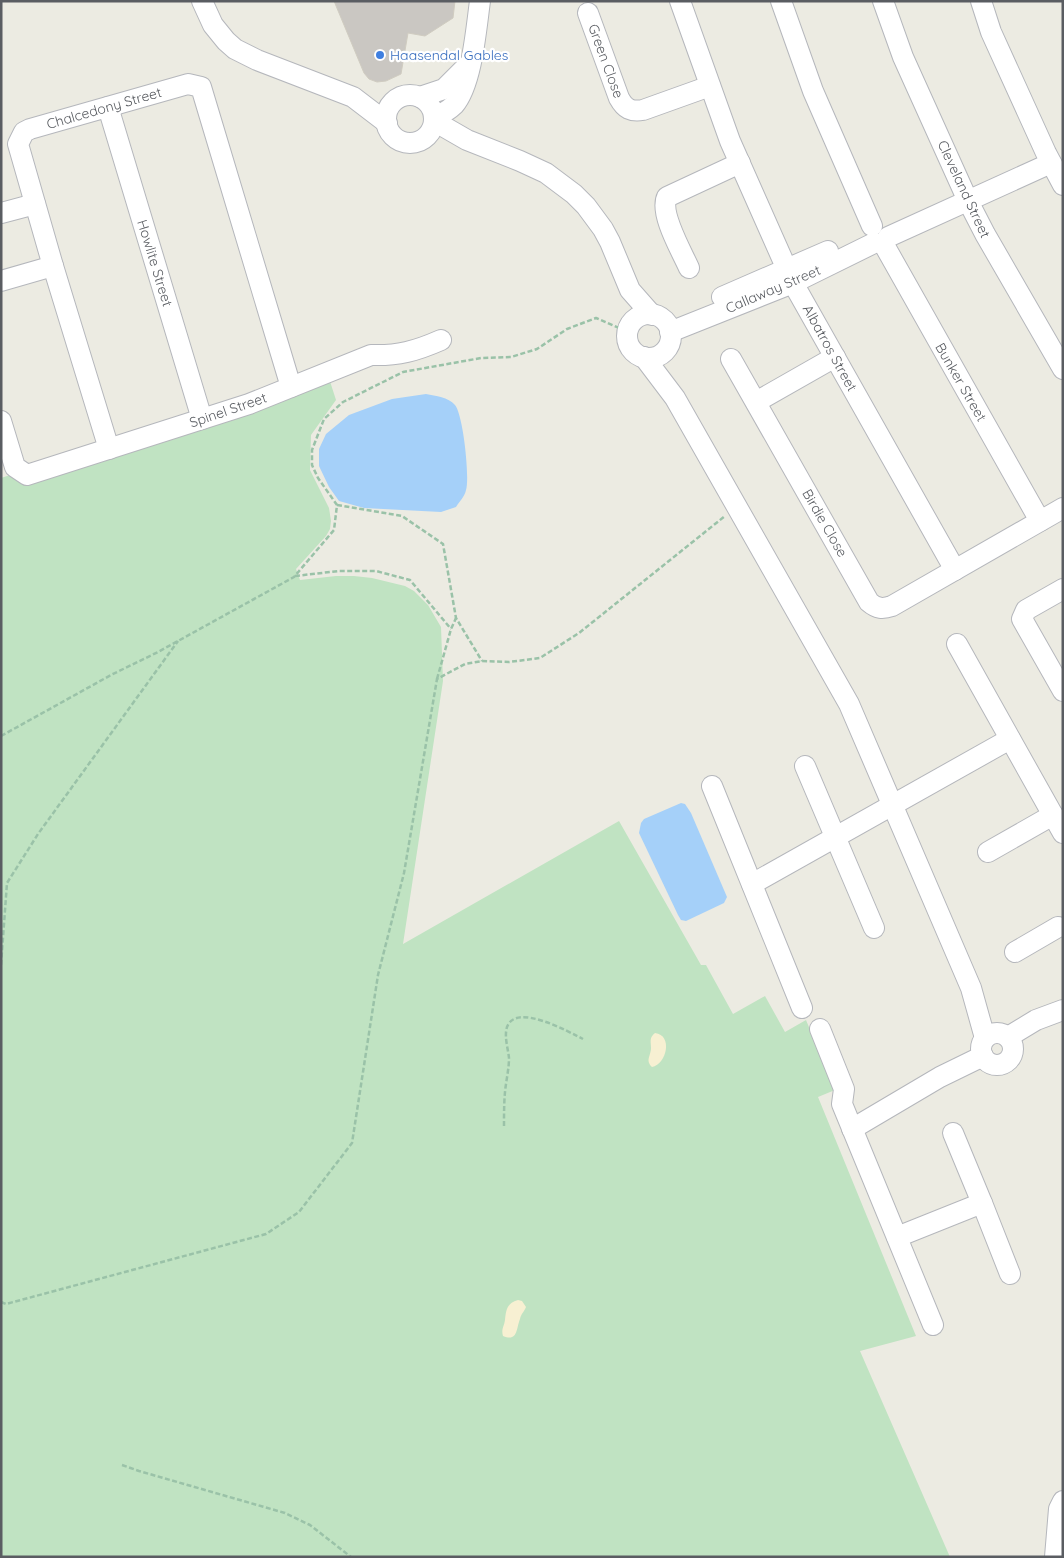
<svg xmlns="http://www.w3.org/2000/svg" width="1064" height="1558" font-family="Quicksand,sans-serif">
	<rect width="100%" height="100%" fill="#ecebe2"/>
	<path fill="#c0e3c2" d="M327,372L336,400L311,435L310,470L329,508L331,521L330,529L326,536L296,569L300,580L336,576H354L372,578L405,586L414,591L428,605L441,627L443,681L403,944L619,821L701,965H706L733,1014L765,996L785,1032L806,1020L835,1090L818,1097L916,1336L860,1351L950,1557H1V478Z"/>
	<g fill="#f7f0d2">
		<path d="M655,1033C673,1035 667,1064 652,1067C645,1060 651,1056 651,1048C651,1041 649,1038 655,1033Z"/>
		<path d="M518,1300L522,1301L526,1307C524,1312 521,1314 520,1319C516,1329 518,1342 503,1336C501,1329 504,1327 505,1320C506,1310 507,1303 518,1300Z"/>
	</g>
	<g fill="#a5d0f9">
		<path d="M426,394C436,396 448,397 455,405C463,414 470,478 466,490C465,496 459,502 456,507L441,512L364,508L339,501L329,487L319,466V449L326,434L349,415L392,399Z"/>
		<path d="M681,803L685,804L691,813L727,897L724,903L686,921L681,920L678,915L639,833L641,823L644,819Z"/>
	</g>
	<path fill="#cac7c2" stroke="#d0ccc1" d="M334,1H455L453,18L425,36L408,33L401,74L386,81L377,82L369,79L364,73Z"/>
	<g fill="none" stroke-linecap="round" stroke-linejoin="round">
		<g stroke="#b5b7bc" stroke-width="22">
			<g id="minor">
				<path d="M202,1L213,25L226,41L235,49L257,60L353,97L387,123"/>
				<path d="M680,1L730,141L793,283L955,570"/>
				<path d="M781,1L813,91L872,226"/>
				<path d="M883,1L903,57L968,201L985,234L1063,369"/>
				<path d="M981,1L991,32L1046,153L1063,185"/>
				<path d="M588,13L619,98C625,109 631,112 643,110L710,86"/>
				<circle cx="410" cy="119" r="24"/>
				<path d="M420,97L444,89L467,66"/>
				<path d="M108,107L202,419"/>
				<path d="M434,117C442,114 448,111 454,105C472,84 476,30 480,1"/>
				<path d="M434,121L467,140L520,161L546,173L574,194L586,206L603,229L610,242L630,290L652,315"/>
				<path d="M1,213L35,204"/>
				<path d="M888,237L1051,163"/>
				<path d="M883,243L1040,521"/>
				<path d="M689,268C682,252 659,213 667,197L740,163"/>
				<path d="M1,281L53,266"/>
				<path d="M722,297L828,251"/>
				<circle cx="649" cy="336" r="22"/>
				<path d="M670,332L793,283L874,243"/>
				<path d="M644,357L675,398L849,704L971,988L985,1038"/>
				<path d="M731,359L869,602C877,609 883,609 892,606L1063,508"/>
				<path d="M756,402L835,357"/>
				<path d="M1,421L15,467L27,475L249,404L371,355C398,356 416,351 441,340"/>
				<path d="M109,449L53,266L18,144L24,132L30,129L188,84L201,87L291,387"/>
				<path d="M1063,589L1026,610L1022,619L1063,691"/>
				<path d="M957,644L1063,833"/>
				<path d="M805,766L874,928"/>
				<path d="M712,786L802,1008"/>
				<path d="M988,852L1053,815"/>
				<path d="M752,884L1010,739"/>
				<path d="M1015,952L1058,927"/>
				<path d="M820,1029L844,1089L842,1104L933,1325"/>
				<circle cx="997" cy="1049" r="16"/>
				<path d="M1008,1037L1036,1020L1063,1010"/>
				<path d="M852,1129L940,1077L983,1056"/>
				<path d="M953,1133L982,1203"/>
				<path d="M897,1237L982,1203L1010,1274"/>
				<path d="M1055,1557L1059,1509L1063,1501"/>
			</g>
		</g>
		<g stroke="#9ac2a8" stroke-width="2.5" stroke-dasharray="5 2.5" stroke-linecap="butt">
			<path d="M337,505L402,516L443,544L456,618L482,661"/>
			<path d="M295,576L339,571H376L410,580L451,629"/>
			<path d="M437,679L451,629L456,618"/>
			<path d="M1,736L111,675L158,652L294,577L334,530L337,505L318,478L312,465V450L324,419L343,402L403,372L481,358L511,357L537,349L567,329L596,318L628,332"/>
			<path d="M1,965L7,883L38,834L178,641"/>
			<path d="M504,1126C504,1115 504,1103 505,1092C506,1081 509,1069 509,1058C508,1048 504,1037 507,1027C516,1002 569,1032 583,1039"/>
			<path d="M1,1302L6,1304L266,1234L299,1212L352,1143L378,975L404,873L437,679L465,664L482,661L509,662L540,658L579,633L725,516"/>
			<path d="M122,1465L139,1471L285,1513L310,1525L351,1557"/>
		</g>
		<use href="#minor" stroke="#fff" stroke-width="20"/>
	</g>
	<circle fill="#3f7fe0" stroke="#fff" stroke-width="2" cx="380" cy="55" r="5"/>
	<g text-anchor="middle" stroke-width="4.5" stroke-linejoin="round" paint-order="stroke">
		<g font-size="14" fill="#366cbe" stroke="#fff" text-anchor="start">
			<text x="390" y="60">Haasendal Gables</text>
		</g>
		<g font-size="14" fill="#5a5d62" stroke="#fff">
			<text transform="translate(606 61) rotate(70)" y="5">Green Close</text>
			<text transform="translate(104 108) rotate(-16)" y="5">Chalcedony Street</text>
			<text transform="translate(964 189) rotate(65)" y="5">Cleveland Street</text>
			<text transform="translate(155 263) rotate(73)" y="5">Howlite Street</text>
			<text transform="translate(773 289) rotate(-23)" y="5">Callaway Street</text>
			<text transform="translate(830 348) rotate(61)" y="5">Albatros Street</text>
			<text transform="translate(961 382) rotate(60)" y="5">Bunker Street</text>
			<text transform="translate(228 410) rotate(-19)" y="5">Spinel Street</text>
			<text transform="translate(825 523) rotate(60)" y="5">Birdie Close</text>
		</g>
	</g>
	<rect width="1064" height="1558" fill="none" stroke="#5a5d62" stroke-width="5"/>
</svg>
